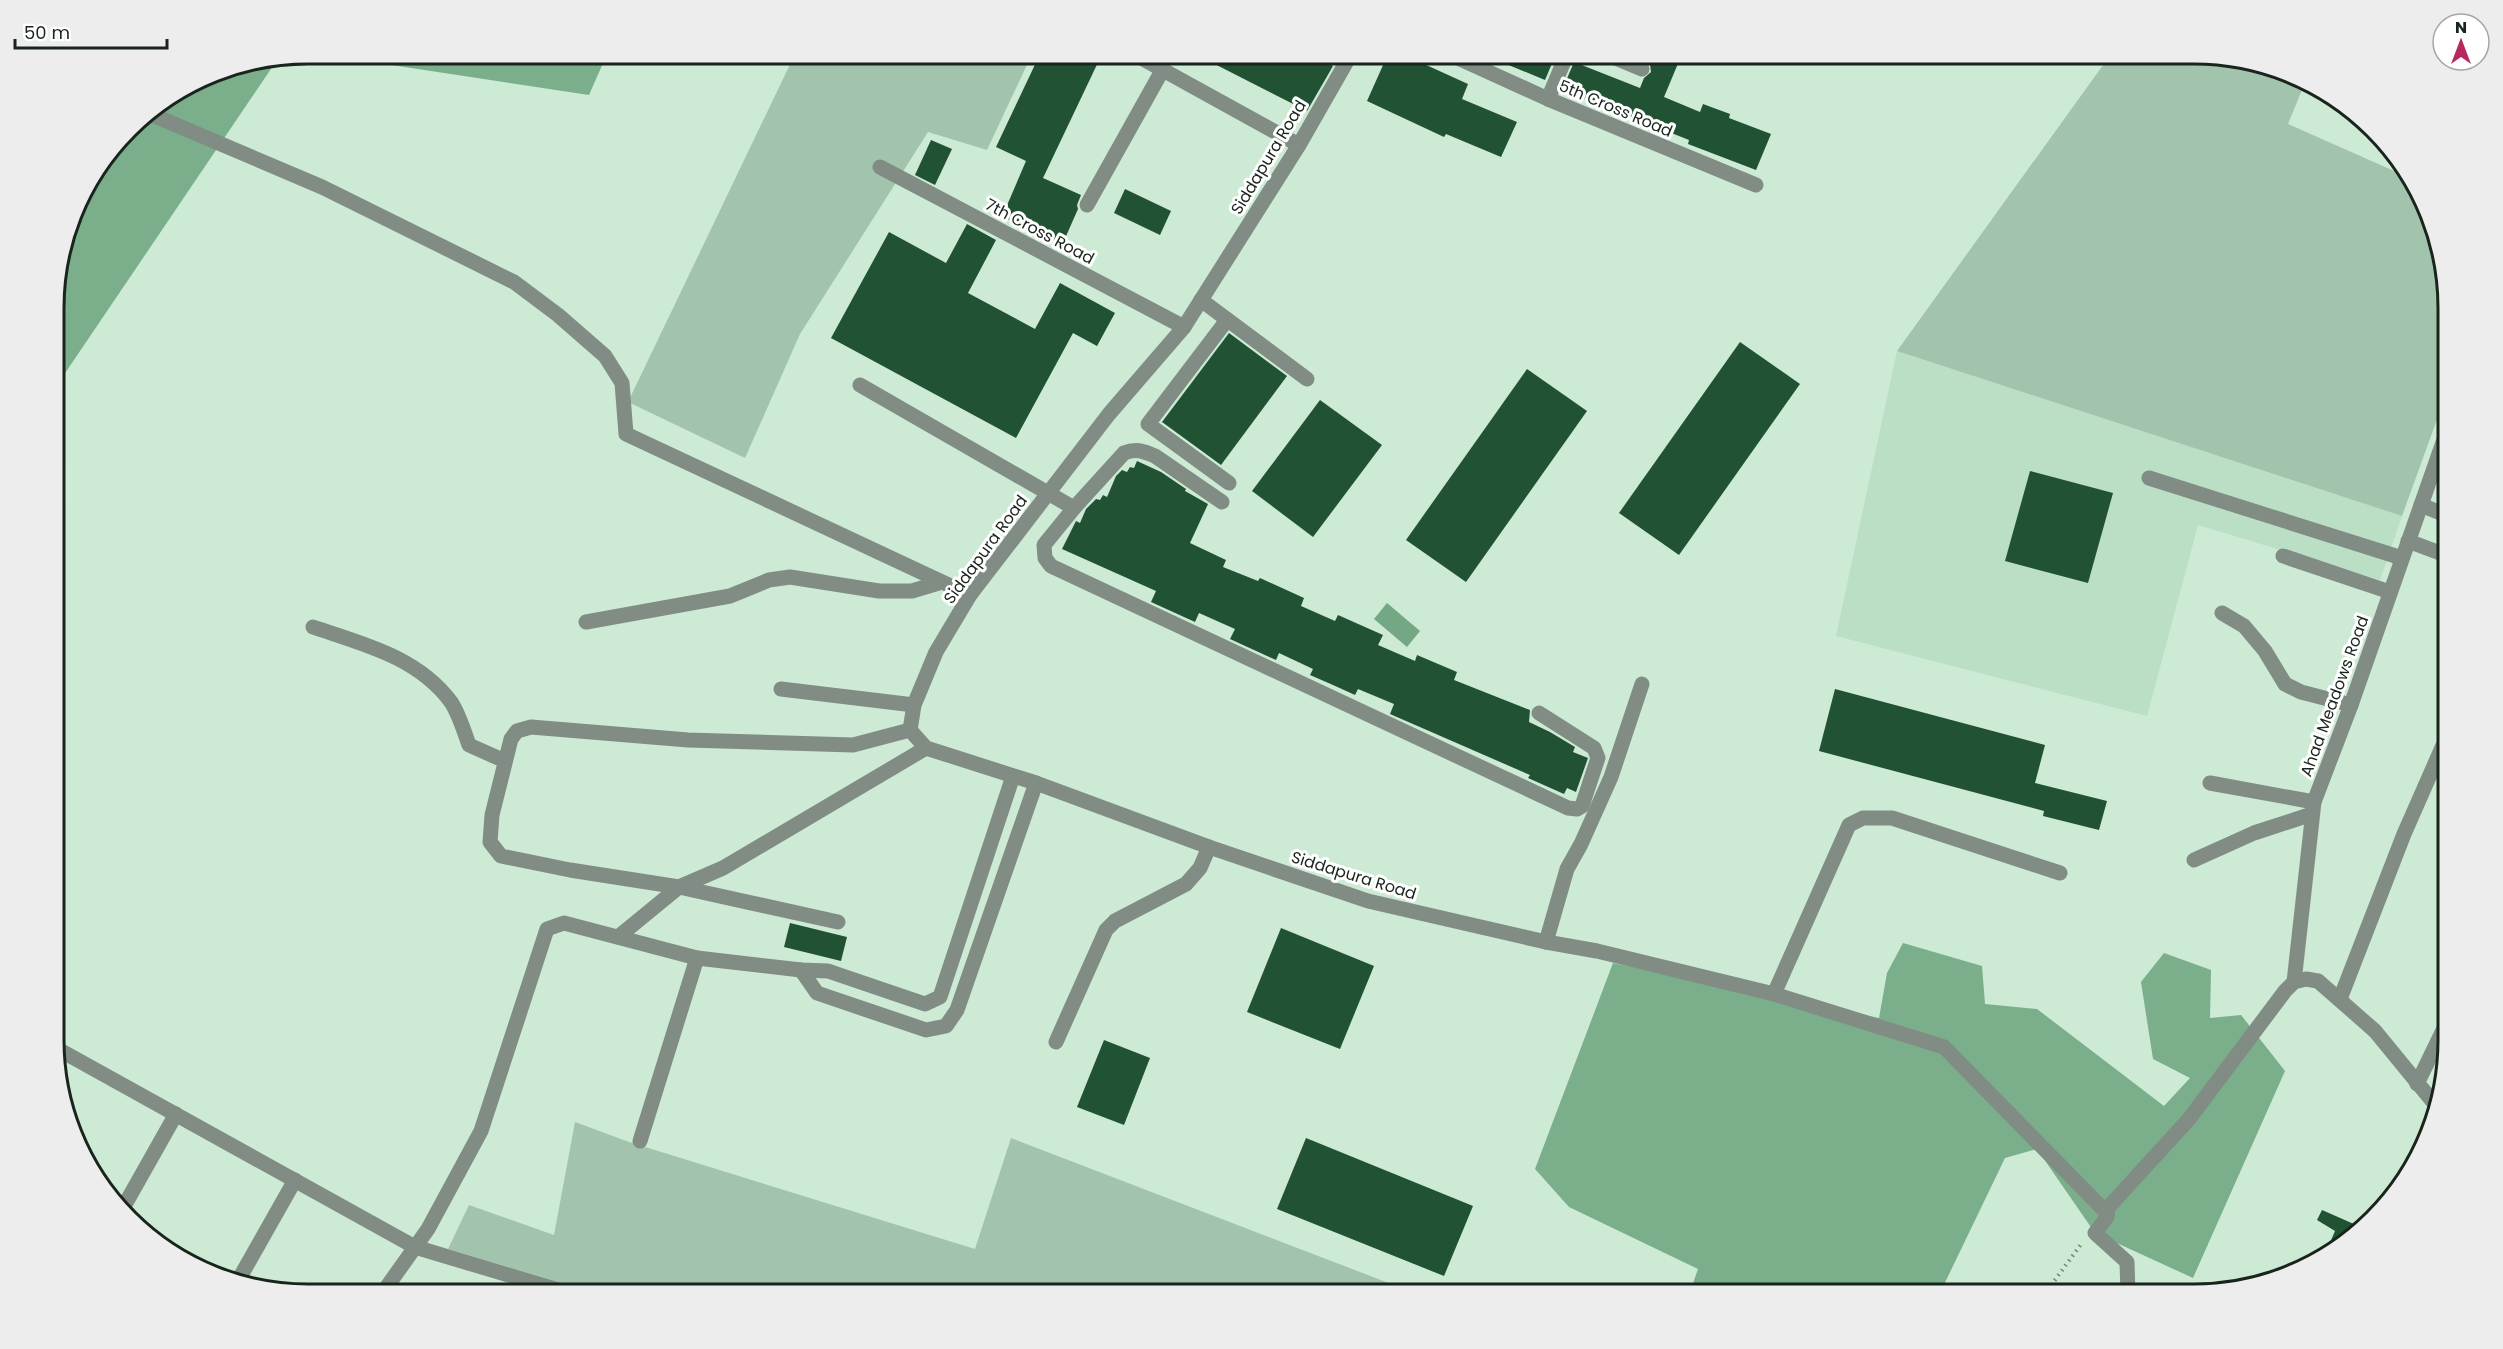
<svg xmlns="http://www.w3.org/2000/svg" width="2503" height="1349" font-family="Poppins,sans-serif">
	<rect width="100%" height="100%" fill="#ccead4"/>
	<path fill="#bbdfc4" d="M1897,351L2402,516L2380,580L2198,525L2147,716L1836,636Z"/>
	<g fill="#a3c4ac">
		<path d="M795,54H1032L987,150L928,132L800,334L745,458L628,402Z"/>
		<path d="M2111,54H2194L2306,80L2288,124L2410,178L2447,276V392L2402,516L1897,351Z"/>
		<path d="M575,1122L629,1142L975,1249L1011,1138L1420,1295H601L448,1249L469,1205L554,1235Z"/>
	</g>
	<g fill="#7bae8b">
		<path d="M319,54H607L589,95Z"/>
		<path d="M277,60L55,388V292L80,196L140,117L211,73Z"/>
		<path d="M1903,943L1982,966L1985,1004L2037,1009L2164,1106L2190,1078L2153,1059L2141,982L2164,953L2211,970L2210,1018L2241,1015L2285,1071L2193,1278L2095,1233L2037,1149L2005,1158L1939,1295H1689L1698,1269L1569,1207L1535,1169L1613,963L1879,1018L1887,973Z"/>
	</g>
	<path fill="#74a783" d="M1387,603L1420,631L1407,647L1374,619Z"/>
	<g fill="#215233">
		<path d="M1040,54H1102L1043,178L1081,195L1077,205L1078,209L1063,243L1002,217L1026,161L996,147Z"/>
		<path d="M1195,54H1332L1327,63L1333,66L1307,111Z"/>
		<path d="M1388,54H1402L1468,84L1462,99L1517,122L1501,157L1446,134L1444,137L1367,101Z"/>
		<path d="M1482,54H1556L1545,80Z"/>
		<path d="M1654,54H1682L1664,97L1700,112L1703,104L1730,114L1729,118L1771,134L1756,170L1688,144L1689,140L1566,91L1563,88L1574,62L1640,88L1644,78L1651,72L1650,64Z"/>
		<path d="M931,140L952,149L935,185L915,175Z"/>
		<path d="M1125,189L1171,211L1160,235L1114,213Z"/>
		<path d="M967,224L996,240L968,293L1035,329L1060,283L1115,313L1097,346L1073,333L1016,438L831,338L889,232L946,263Z"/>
		<path d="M1229,333L1287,376L1221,465L1162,422Z"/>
		<path d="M1740,342L1800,384L1679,555L1619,513Z"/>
		<path d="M1527,369L1587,411L1466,582L1406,540Z"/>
		<path d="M1320,400L1382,445L1313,537L1252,491Z"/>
		<path d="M1137,461L1161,472L1186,489L1185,491L1208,504L1190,543L1226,560L1223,567L1258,581L1260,578L1304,598L1301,606L1335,621L1338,615L1383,635L1378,645L1415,661L1417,655L1457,672L1454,680L1530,710L1529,722L1550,732L1575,747L1573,752L1588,758L1576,792L1567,788L1564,794L1528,778L1530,775L1390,714L1394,704L1358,689L1355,695L1333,685L1310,675L1313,669L1279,653L1276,660L1230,639L1235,629L1199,613L1195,622L1151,602L1156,591L1062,549L1076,521L1080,523L1086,509L1096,499L1100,500L1103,495L1107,497L1116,476L1122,470L1127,472L1130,467L1134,468Z"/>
		<path d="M2030,471L2113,493L2088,583L2005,561Z"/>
		<path d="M1835,689L2045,745L2035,783L2107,801L2099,830L2043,816L2044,811L1819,751Z"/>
		<path d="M790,923L847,937L841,961L784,947Z"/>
		<path d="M1281,928L1374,966L1340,1049L1247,1012Z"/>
		<path d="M1104,1040L1150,1058L1124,1125L1077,1107Z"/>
		<path d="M1306,1138L1473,1206L1444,1276L1277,1209Z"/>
		<path d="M2322,1210L2363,1228L2336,1252L2323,1259L2335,1231L2317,1220Z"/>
	</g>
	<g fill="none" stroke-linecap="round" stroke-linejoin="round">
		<path stroke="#738778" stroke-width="4" stroke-dasharray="1.5 4.5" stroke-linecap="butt" d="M2044,1295L2082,1243"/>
		<g stroke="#818c84" stroke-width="15">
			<path d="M1134,54L1299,145"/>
			<path d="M1351,54L1299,145L1184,327L1109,414L970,595L936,652L914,705L910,730L926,748L1036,783L1209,847L1368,901L1546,942L1597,951L1774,994L1944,1047L2105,1211L2189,1119L2285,991L2294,982L2306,979L2318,981L2375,1031L2434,1103"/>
			<path d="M1449,54L1548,99L1756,185"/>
			<path d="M1606,54L1642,69"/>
			<path d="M1548,99L1567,54"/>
			<path d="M148,113L322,187L514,282L558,315L605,356L622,383L626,434L970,595"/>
			<path d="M880,167L1184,327"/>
			<path d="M1087,205L1163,69"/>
			<path d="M1201,300L1307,379"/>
			<path d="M1227,320L1148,424L1229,483"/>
			<path d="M860,385L1074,508L1044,545L1045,558L1051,566L1568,808L1577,809L1582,806L1598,758L1594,748L1539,713"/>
			<path d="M2149,478L2402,558"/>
			<path d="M2421,505L2448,516"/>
			<path d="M1074,508L1124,453C1136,448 1143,451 1155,456L1222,502"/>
			<path d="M2408,541L2448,556"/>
			<path d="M2283,556L2390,592"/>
			<path d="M2222,613L2244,626L2265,651L2285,684L2301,692L2351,705"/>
			<path d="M586,622L730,596L769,580L790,577L879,591H912L942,582"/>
			<path d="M313,627C363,644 418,657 451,702C459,714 464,731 469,745L505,761"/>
			<path d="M781,689L914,705"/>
			<path d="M2210,783L2314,802"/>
			<path d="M2194,860L2254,833L2312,814"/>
			<path d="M838,922L679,887L570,870L501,856L490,842L492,815L511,739L517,731L531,727L688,740L853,745L910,730"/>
			<path d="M618,937L679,887L723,868L926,748"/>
			<path d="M1546,942L1567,869L1581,844L1611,777L1642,684"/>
			<path d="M801,970L817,993L926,1030L946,1026L957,1010L1036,783"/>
			<path d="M2294,982L2314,802L2351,705L2447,431"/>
			<path d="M1774,994L1849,825L1863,818H1892L2060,873"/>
			<path d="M2340,999L2404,834L2448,734"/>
			<path d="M1056,1042L1106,930L1115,921L1186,884L1200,868L1209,847"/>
			<path d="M56,1048L415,1247L575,1295"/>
			<path d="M2417,1084L2449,1018"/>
			<path d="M640,1141L697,958"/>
			<path d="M123,1208L176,1114"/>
			<path d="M2108,1208L2107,1217L2095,1233L2127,1262L2128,1294"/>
			<path d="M239,1279L295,1180"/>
			<path d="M381,1295L428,1229L481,1131L547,929L564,923L697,958L801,970L828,971L925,1004L940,997L1013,776"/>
		</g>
	</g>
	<g text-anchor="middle" stroke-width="6" stroke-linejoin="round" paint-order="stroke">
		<g font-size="16" fill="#19241c" stroke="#fff">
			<text transform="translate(1616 108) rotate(23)" y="6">5th Cross Road</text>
			<text transform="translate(1268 157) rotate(-59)" y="6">Siddapura Road</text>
			<text transform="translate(1040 231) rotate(28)" y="6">7th Cross Road</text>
			<text transform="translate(985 549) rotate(-54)" y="6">Siddapura Road</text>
			<text transform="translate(2334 696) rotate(-70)" y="6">Ahad Meadows Road</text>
			<text transform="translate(1354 875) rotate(17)" y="6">Siddapura Road</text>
		</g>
	</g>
	<path d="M0 0H2503V1349H0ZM308 64H2194A244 244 0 0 1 2438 308V1040A244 244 0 0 1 2194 1284H308A244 244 0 0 1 64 1040V308A244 244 0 0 1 308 64Z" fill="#ededed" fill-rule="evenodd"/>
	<path fill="none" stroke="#19241c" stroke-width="3" d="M308 64H2194A244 244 0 0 1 2438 308V1040A244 244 0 0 1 2194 1284H308A244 244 0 0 1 64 1040V308A244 244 0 0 1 308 64Z"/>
	<g transform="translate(2461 42)"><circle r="28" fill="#ffffff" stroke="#a3a7a4" stroke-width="1.5"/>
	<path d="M0-4.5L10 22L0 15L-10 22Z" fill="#b6295e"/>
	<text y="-9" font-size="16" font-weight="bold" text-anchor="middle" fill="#19241c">N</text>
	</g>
	<path d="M15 39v9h152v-9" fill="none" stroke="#19241c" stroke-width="3"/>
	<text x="24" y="39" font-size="18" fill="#19241c" stroke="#ffffff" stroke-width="4.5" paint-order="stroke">50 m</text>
</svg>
